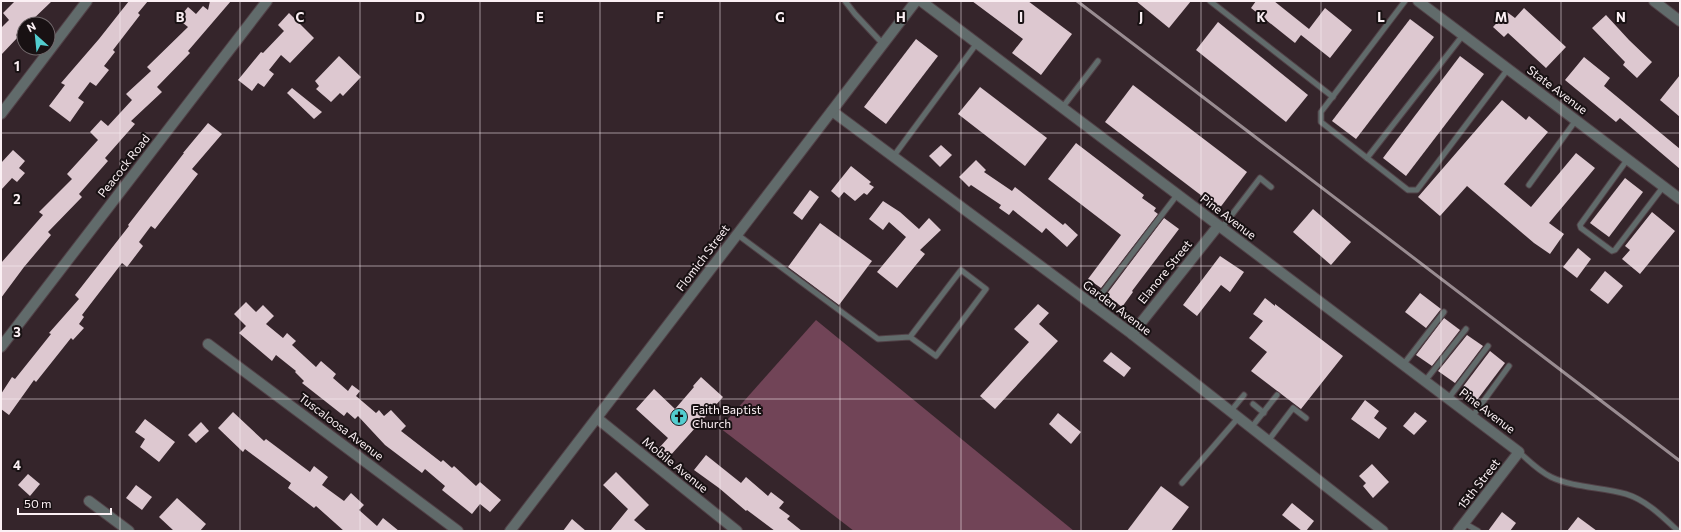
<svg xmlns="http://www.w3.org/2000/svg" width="1681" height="532" font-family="Commissioner,sans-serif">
	<rect width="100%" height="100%" fill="#35252b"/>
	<path fill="#714457" d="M816,320L1074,531H854L720,428Z"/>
	<g fill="#ddc8d0">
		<path d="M15,1H52L28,24H24V28L16,35L18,37L1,55V28L9,20L3,13Z"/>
		<path d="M129,1H148L138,13L140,15L113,50L115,52L104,66L109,70L96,86L90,82L78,98L84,102L70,122L49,106L65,85L61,83L99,39Z"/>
		<path d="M210,1H231L188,51L190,53L157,87L162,92L131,121L135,124L105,158L108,161L79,194L82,197L48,232L51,235L24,267L1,298V263L43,215L39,212L72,179L67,174L98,140L90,132L101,120L108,126L132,100L126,94L151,71L147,67L188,27L178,19L188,7L196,14L203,6L208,10Z"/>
		<path d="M972,1H1028L1072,34L1041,75L1012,53L1023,39Z"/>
		<path d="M1136,1H1191L1169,28Z"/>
		<path d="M1256,1H1274L1309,29L1325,8L1352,30L1330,58L1301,35L1295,43L1251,8Z"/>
		<path d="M1524,8L1566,47L1546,68L1508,33L1504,37L1493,27L1507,12L1515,18Z"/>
		<path d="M289,13L314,38L290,63L281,55L269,70L274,74L264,87L258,83L252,91L238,80L261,52L263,53L284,31L278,25Z"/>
		<path d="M1606,15L1629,40L1652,62L1637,78L1623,65L1625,62L1592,28Z"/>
		<path d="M1410,19L1434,37L1356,139L1332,121Z"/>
		<path d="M1218,22L1308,95L1286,122L1196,50Z"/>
		<path d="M916,39L938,56L886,124L864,107Z"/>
		<path d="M339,56L361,77L343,96L340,93L331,102L316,89L319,86L315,81Z"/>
		<path d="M1460,56L1484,74L1406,176L1383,158Z"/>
		<path d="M1584,57L1610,78L1604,86L1680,149V169L1620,118L1616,122L1565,80Z"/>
		<path d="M1680,75V117L1660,100Z"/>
		<path d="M1133,85L1247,172L1219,209L1105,122Z"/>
		<path d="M980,87L1047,138L1025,166L958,114Z"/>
		<path d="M292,88L322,112L314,119L287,93Z"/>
		<path d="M1502,100L1526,120L1529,116L1548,132L1504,184L1531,207L1576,153L1595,168L1549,223L1564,234L1550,254L1534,243L1467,186L1440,216L1418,197Z"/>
		<path d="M208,123L222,134L192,169L198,174L155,229L151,226L139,242L143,246L127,267L122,263L82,315L84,317L79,324L84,328L73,340L71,338L36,382L34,380L9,415L1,409V394L12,377L15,379L51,334L49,333L79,299L75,295L129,226L128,225L184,153H183Z"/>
		<path d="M1076,143L1144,195L1142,198L1156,208L1154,211L1158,214L1101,288L1088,279L1121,235L1048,179Z"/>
		<path d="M941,145L952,155L940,167L929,156Z"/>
		<path d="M13,150L25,161L19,168L25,173L17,182L12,178L1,190V163Z"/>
		<path d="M976,160L986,170L984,172L1012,191L1015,187L1063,225L1065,223L1078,235L1067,247L1046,228L1042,233L1013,210L1009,215L999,208L1001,205L971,185L969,187L959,177Z"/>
		<path d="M851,166L871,182L869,184L874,187L867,195L864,193L855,201L844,192L839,198L831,191Z"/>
		<path d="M1625,178L1643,192L1609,237L1590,223Z"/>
		<path d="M810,190L819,197L802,220L793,213Z"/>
		<path d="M883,201L900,212L919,229L929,218L941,230L920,250L925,254L897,288L877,272L906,237L889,222L883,230L869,219Z"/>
		<path d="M1313,209L1351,242L1331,265L1293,232Z"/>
		<path d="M1652,212L1675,231L1640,274L1622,259L1630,250L1625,246Z"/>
		<path d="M1164,218L1179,229L1132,291L1133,292L1122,307L1106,295Z"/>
		<path d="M820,223L872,261L839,305L788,267Z"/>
		<path d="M1578,248L1591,259L1577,278L1563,267Z"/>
		<path d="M1220,256L1244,272L1230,292L1221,285L1197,316L1183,305Z"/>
		<path d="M1605,271L1623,286L1608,304L1590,290Z"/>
		<path d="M1420,293L1441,309L1426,328L1405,312Z"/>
		<path d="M1265,298L1275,306V304L1343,356L1301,409L1251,371L1267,352L1249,338L1263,321L1253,314Z"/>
		<path d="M246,302L256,312L263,305L274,316L266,324L283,338L287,333L296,341L292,345L316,367L321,361L336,374L333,378L348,391L352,385L360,391L356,396L376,413L379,410L384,416L391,410L406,426L401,431L441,462L443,460L452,468L454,466L476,486L480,482L501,500L490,512L480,504L472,514L442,490L445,486L425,469L422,473L385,445L358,416L355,419L347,412L344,416L302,383L304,381L295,372L296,371L276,355L272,361L239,333L246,326L234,314Z"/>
		<path d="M1038,304L1049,313L1039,324L1058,341L995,409L980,396L1029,342L1014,329Z"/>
		<path d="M1444,318L1460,330L1432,366L1416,355Z"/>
		<path d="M1467,335L1483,346L1455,383L1438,371Z"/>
		<path d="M1490,351L1505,363L1477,400L1462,388Z"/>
		<path d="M1111,352L1131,368L1124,377L1103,361Z"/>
		<path d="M701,377L723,397L669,457L659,448L668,438L636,409L654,389L675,409L694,387L693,386Z"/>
		<path d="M1365,400L1379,411L1374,418L1387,428L1379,439L1351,419Z"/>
		<path d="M233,412L264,441L266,439L310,472L314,466L328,477L322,485L344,501L351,493L364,505L359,510L377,526L383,518L399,531H344L316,506L314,508L288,488L291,483L245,449L243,452L218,428Z"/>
		<path d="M1415,412L1427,421L1414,435L1403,426Z"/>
		<path d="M1058,413L1081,432L1071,444L1049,424Z"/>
		<path d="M145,419L175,442L159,462L140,447L145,439L135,432Z"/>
		<path d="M201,422L209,431L196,443L188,435Z"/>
		<path d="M706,455L741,483L746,477L768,496L771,492L784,502L779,508L790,516L787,519L802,531H775L747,510L746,511L719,488L694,470Z"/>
		<path d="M1372,464L1389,482L1373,498L1363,486L1366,483L1359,476Z"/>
		<path d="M616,472L649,505L634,520L647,531H610L628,509L603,485Z"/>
		<path d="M28,474L40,484L30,496L18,485Z"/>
		<path d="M136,485L152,497L142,510L126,498Z"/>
		<path d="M1161,486L1189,507L1171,531H1127Z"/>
		<path d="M177,498L206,524L200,531H174L159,517Z"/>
		<path d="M1292,503L1314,521L1306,531H1302L1282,515Z"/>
		<path d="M1502,512L1516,523L1510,531H1488Z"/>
		<path d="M1578,517L1597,531H1567Z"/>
		<path d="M572,519L586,531H563Z"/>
	</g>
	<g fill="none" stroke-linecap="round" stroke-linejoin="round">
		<g stroke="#514147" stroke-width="7">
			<g id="service">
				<path d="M845,1L855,14L883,44"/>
				<path d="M1210,1L1333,97"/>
				<path d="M1405,1L1321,112V122L1408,190H1417L1508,69"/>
				<path d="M1062,108L1098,61"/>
				<path d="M893,157L977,43"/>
				<path d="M1367,158L1463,35"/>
				<path d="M1627,160L1580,225L1581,228L1612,251L1615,250L1663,187"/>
				<path d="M1529,185L1576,120"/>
				<path d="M1221,229L1260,178L1271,187"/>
				<path d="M738,235L878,339L910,337L961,270L986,289L936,356L910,337"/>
				<path d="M1093,305L1177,195"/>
				<path d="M1403,365L1444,312"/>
				<path d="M1425,381L1466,329"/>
				<path d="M1448,399L1488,346"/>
				<path d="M1253,404L1264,413"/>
				<path d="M1230,412L1244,395"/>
				<path d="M1472,417L1509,366"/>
				<path d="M1251,428L1277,395"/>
				<path d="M1268,441L1293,408L1306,418"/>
				<path d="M1519,452C1529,461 1539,471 1551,477C1574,488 1602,487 1626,494C1646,500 1663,517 1678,531"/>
				<path d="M1182,483L1238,418"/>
				<path d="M1464,523L1478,531"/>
			</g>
		</g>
		<g stroke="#514147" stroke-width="12">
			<g id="minor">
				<path d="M921,1L1519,452L1458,531"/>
				<path d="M1418,1L1680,199"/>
				<path d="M1654,1L1680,21"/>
				<path d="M832,111L1132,334L1383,531"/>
				<path d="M1,114L87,1"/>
				<path d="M1132,334L1218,226"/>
				<path d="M208,344L458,531"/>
				<path d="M1,347L267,1"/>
				<path d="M598,419L737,531"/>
				<path d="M89,501L129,531"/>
			</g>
		</g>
		<g stroke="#514147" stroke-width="12">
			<path id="tertiary" d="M510,531L916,1"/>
		</g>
		<use href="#service" stroke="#616b6b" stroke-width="5"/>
		<use href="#minor" stroke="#616b6b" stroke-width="10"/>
		<use href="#tertiary" stroke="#616b6b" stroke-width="10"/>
		<path stroke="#998c91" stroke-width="3" d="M1077,1L1680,461"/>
	</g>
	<path fill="none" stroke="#fbf0f4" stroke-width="1" stroke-opacity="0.55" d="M120,1V531M240,1V531M360,1V531M480,1V531M600,1V531M720,1V531M840,1V531M961,1V531M1081,1V531M1201,1V531M1321,1V531M1441,1V531M1561,1V531M1,133H1680M1,266H1680M1,399H1680"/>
	<defs>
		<g id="church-disc" transform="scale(0.9)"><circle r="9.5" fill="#52cdcf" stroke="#181113"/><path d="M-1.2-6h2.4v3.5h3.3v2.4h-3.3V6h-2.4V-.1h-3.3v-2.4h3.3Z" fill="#111"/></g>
	</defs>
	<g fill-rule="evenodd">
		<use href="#church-disc" x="679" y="417"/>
	</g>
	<g text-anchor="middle" stroke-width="4" stroke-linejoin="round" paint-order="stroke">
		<g font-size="12" fill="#fbf0f4" stroke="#181113">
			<text transform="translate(1557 90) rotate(37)" y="4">State Avenue</text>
			<text transform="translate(124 166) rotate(-52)" y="4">Peacock Road</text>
			<text transform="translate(1228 217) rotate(37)" y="4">Pine Avenue</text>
			<text transform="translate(703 258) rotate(-53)" y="4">Flomich Street</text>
			<text transform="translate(1165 272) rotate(-51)" y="4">Elanore Street</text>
			<text transform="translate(1117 308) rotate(37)" y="4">Garden Avenue</text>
			<text transform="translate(1487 411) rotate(37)" y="4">Pine Avenue</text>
			<text transform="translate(341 427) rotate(37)" y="4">Tuscaloosa Avenue</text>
			<text transform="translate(675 465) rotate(39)" y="4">Mobile Avenue</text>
			<text transform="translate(1479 484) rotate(-52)" y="4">15th Street</text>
		</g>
		<g font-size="12" fill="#fbf0f4" stroke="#181113" text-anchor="start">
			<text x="692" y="414">Faith Baptist<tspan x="692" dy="14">Church</tspan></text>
		</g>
	</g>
	<g font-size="13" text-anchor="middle" font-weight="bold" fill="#fbf0f4" stroke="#181113" stroke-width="4" stroke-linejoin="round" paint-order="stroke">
		<text x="180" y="22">B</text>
		<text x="300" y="22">C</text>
		<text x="420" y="22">D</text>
		<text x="540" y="22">E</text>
		<text x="660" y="22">F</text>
		<text x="780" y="22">G</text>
		<text x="901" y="22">H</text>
		<text x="1021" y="22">I</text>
		<text x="1141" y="22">J</text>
		<text x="1261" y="22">K</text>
		<text x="1381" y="22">L</text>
		<text x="1501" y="22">M</text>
		<text x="1621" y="22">N</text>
		<text x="17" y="71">1</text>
		<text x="17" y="204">2</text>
		<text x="17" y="337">3</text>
		<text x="17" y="470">4</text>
	</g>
	<rect width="1681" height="532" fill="none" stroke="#fbf0f4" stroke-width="4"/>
	<g transform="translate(36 36) rotate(333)"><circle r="19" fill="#181113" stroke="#736a6d"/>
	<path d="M0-3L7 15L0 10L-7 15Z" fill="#52cdcf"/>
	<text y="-6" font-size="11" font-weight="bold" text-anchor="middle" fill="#fbf0f4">N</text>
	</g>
	<path d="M18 508v6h93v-6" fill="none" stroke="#fbf0f4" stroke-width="2"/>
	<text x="24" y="508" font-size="12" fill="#fbf0f4" stroke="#181113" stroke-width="3" paint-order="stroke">50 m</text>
</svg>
